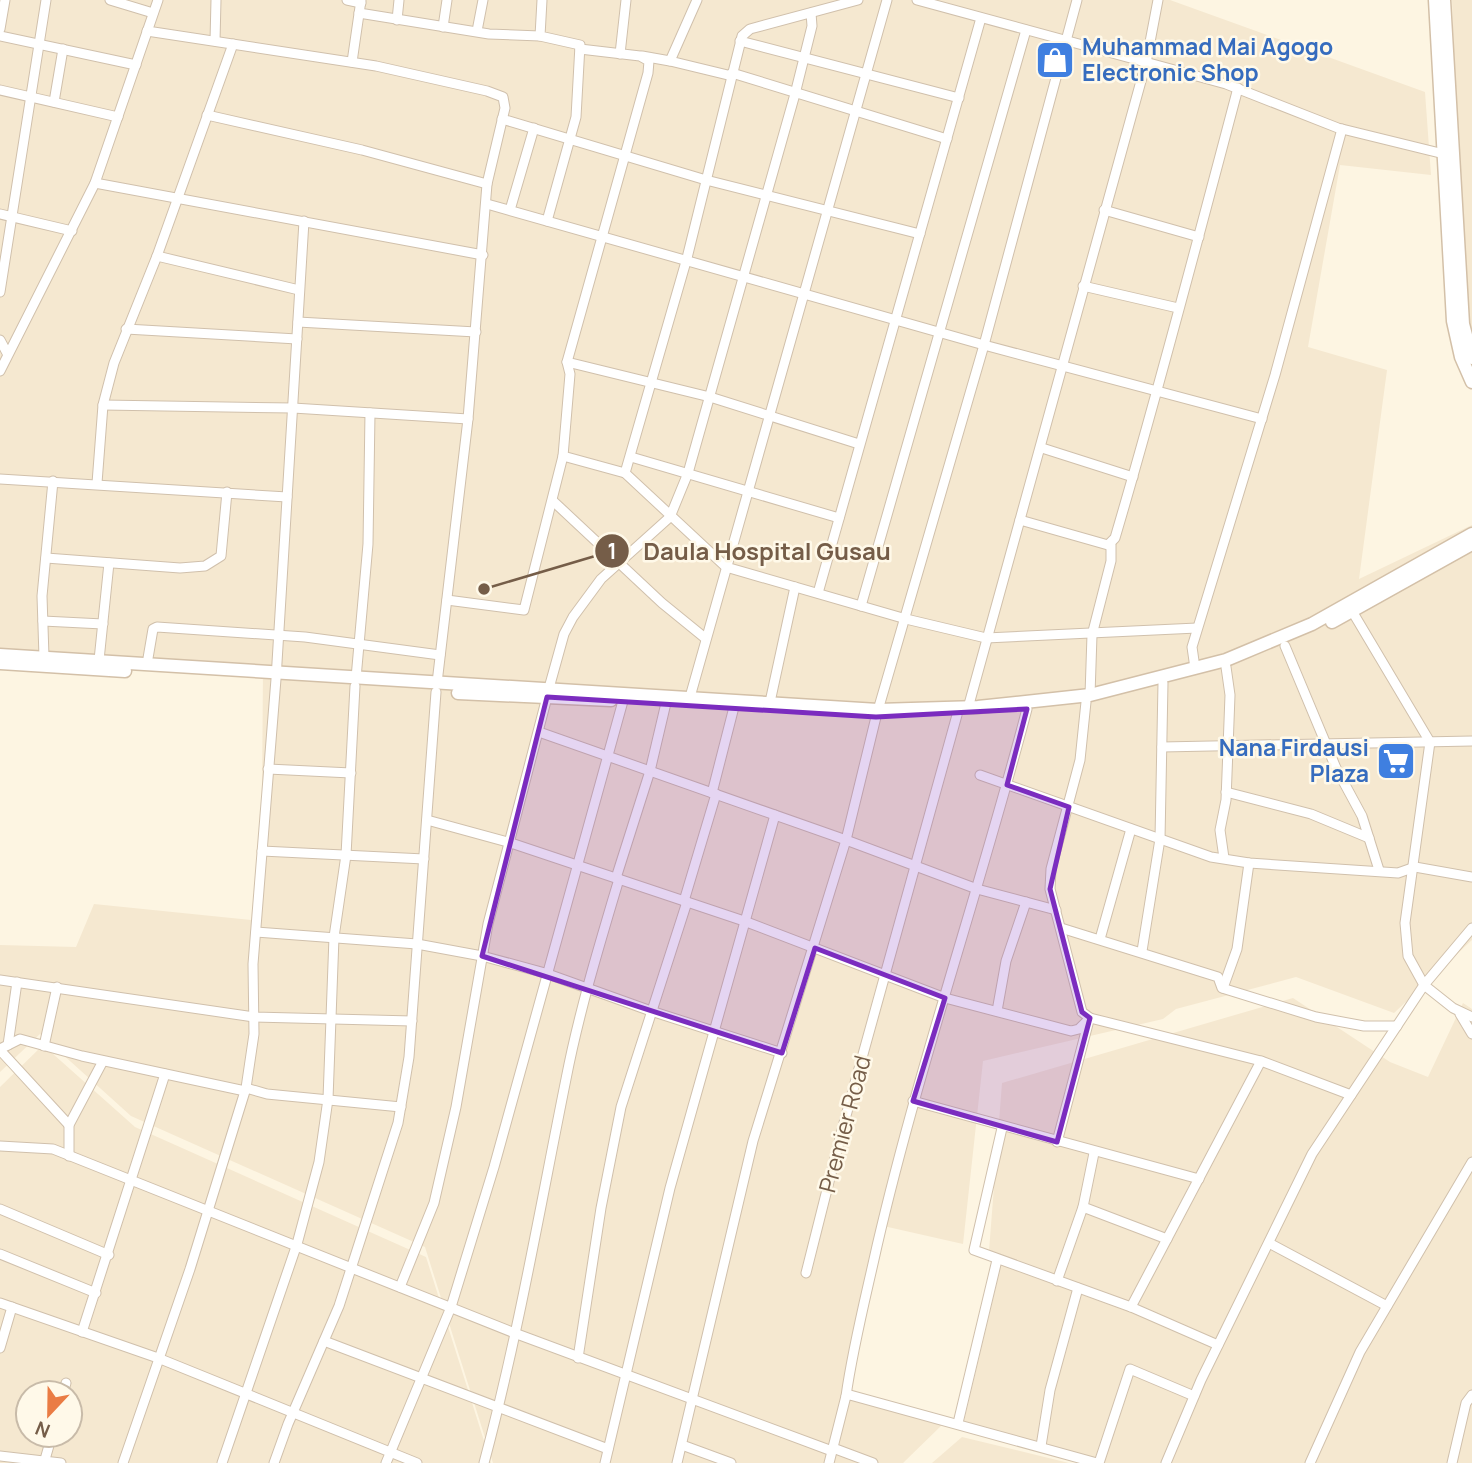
<svg xmlns="http://www.w3.org/2000/svg" width="1472" height="1463" font-family="Manrope,sans-serif">
	<rect width="100%" height="100%" fill="#fdf5e2"/>
	<g fill="#f5e8d0" fill-rule="evenodd">
		<path d="M0,0H1170L1425,92L1431,175L1340,165L1308,347L1387,370L1359,579L1472,525V940L1394,1013L1296,977L1176,1009L1163,1019L983,1061L963,1244L879,1225L843,1393L943,1424L903,1463H493L425,1247L131,1116L40,1034L0,1072V945L76,947L94,904L261,921L263,669L0,651Z"/>
		<path d="M1452,0H1472V334L1464,320Z"/>
		<path d="M1293,998L1390,1062L1428,1077L1463,1003L1472,1009V1463H1092L964,1421L1001,1265L1187,1333L989,1251L1002,1083Z"/>
		<path d="M43,1045L135,1127L426,1257L491,1463H0V1087ZM28,1393H70V1435H28Z"/>
		<path d="M962,1437L1069,1463H932Z"/>
	</g>
	<g fill="none" stroke-linecap="round" stroke-linejoin="round">
		<g stroke="#d0c0ac" stroke-width="11">
			<g id="street">
				<path d="M110,0L153,13"/>
				<path d="M347,0L361,3"/>
				<path d="M542,0L540,36L580,45L576,117L547,221"/>
				<path d="M917,0L1226,84L1338,128L1444,154"/>
				<path d="M359,13L489,34L540,36"/>
				<path d="M397,20L399,0"/>
				<path d="M443,27L447,0"/>
				<path d="M0,29L5,0"/>
				<path d="M147,31L376,66L487,91L503,97L505,108L487,184L468,419L437,683"/>
				<path d="M477,31L483,0"/>
				<path d="M0,36L136,65"/>
				<path d="M215,41L216,0"/>
				<path d="M740,41L959,98"/>
				<path d="M620,54L626,0"/>
				<path d="M642,56L670,61L697,0"/>
				<path d="M670,61L732,76"/>
				<path d="M352,62L361,0"/>
				<path d="M732,73L947,139"/>
				<path d="M0,90L118,117"/>
				<path d="M54,102L63,49"/>
				<path d="M207,115L362,150L487,184"/>
				<path d="M502,119L706,180L920,234"/>
				<path d="M95,183L483,255"/>
				<path d="M487,204L984,345L1262,419"/>
				<path d="M510,210L534,128"/>
				<path d="M1104,210L1199,237"/>
				<path d="M0,214L72,231"/>
				<path d="M157,256L299,290"/>
				<path d="M1083,286L1178,308"/>
				<path d="M0,292L46,0"/>
				<path d="M298,322L476,332"/>
				<path d="M126,329L297,339"/>
				<path d="M0,340L7,353"/>
				<path d="M567,362L710,397L859,444"/>
				<path d="M0,371L95,183L158,0"/>
				<path d="M103,405L293,408L468,419"/>
				<path d="M1042,448L1133,477"/>
				<path d="M563,456L625,473L726,567L906,619L986,638L1197,628"/>
				<path d="M631,457L839,518"/>
				<path d="M625,473L687,258L742,36L750,29L858,0"/>
				<path d="M0,479L287,497"/>
				<path d="M97,483L103,405L114,363L157,256L233,44"/>
				<path d="M553,501L662,603L705,638"/>
				<path d="M1020,520L1108,545L1115,538C1159,389 1198,239 1238,88"/>
				<path d="M46,558L180,568L205,566L221,556L227,492"/>
				<path d="M818,593L981,18"/>
				<path d="M447,600L524,610L563,456L570,374L567,362L648,73L649,61L640,56L580,49"/>
				<path d="M861,606L1026,30"/>
				<path d="M1352,611L1430,742L1405,923L1408,956L1424,985L1453,1008L1472,1017"/>
				<path d="M43,621L103,624"/>
				<path d="M1285,646L1336,768L1362,816L1379,870"/>
				<path d="M44,657L42,596L53,481"/>
				<path d="M99,660L109,563"/>
				<path d="M147,664L153,629L157,627L305,637L440,655"/>
				<path d="M1195,668L1192,647L1275,375L1342,129"/>
				<path d="M356,678L368,544L370,413"/>
				<path d="M549,688L564,634L573,617L601,579L670,517L688,473L795,94L812,26L811,13"/>
				<path d="M1090,695L1092,635L1111,561V545"/>
				<path d="M690,697L887,0"/>
				<path d="M770,702L795,587"/>
				<path d="M1086,702L1080,760L1051,869L1050,889L1082,1012L1090,1018L1261,1061L1351,1095"/>
				<path d="M968,708L1146,63L1158,0"/>
				<path d="M539,732L846,840L977,889L1056,910"/>
				<path d="M1162,747L1472,741"/>
				<path d="M268,769L351,773"/>
				<path d="M980,775L1211,857L1249,863L1398,873L1415,867L1472,877"/>
				<path d="M1226,792L1311,814L1369,838"/>
				<path d="M712,793L734,707"/>
				<path d="M427,820L511,843L744,921L945,998L1071,1031L1079,1029L1090,1018"/>
				<path d="M262,851L424,859"/>
				<path d="M1224,858L1220,830L1226,800L1228,748L1230,695L1226,667"/>
				<path d="M616,878L650,771L666,703"/>
				<path d="M684,901L716,794"/>
				<path d="M1061,928L1218,977L1222,988L1316,1017L1364,1026H1397"/>
				<path d="M256,932L417,944L482,956L545,973L651,1011L782,1053"/>
				<path d="M1100,939L1131,829"/>
				<path d="M1142,951L1160,839L1163,683"/>
				<path d="M0,980L254,1017L412,1021"/>
				<path d="M1223,988L1237,949L1249,863"/>
				<path d="M997,1011L1006,961L1026,902"/>
				<path d="M1460,1014L1472,1034"/>
				<path d="M8,1045L17,982"/>
				<path d="M44,1046L57,987"/>
				<path d="M0,1049L20,1039L82,1056L245,1091"/>
				<path d="M0,1050L69,1125"/>
				<path d="M246,1088L267,1094L401,1107"/>
				<path d="M913,1101L1199,1179"/>
				<path d="M1002,1128L974,1250L1131,1307L1218,1345"/>
				<path d="M1057,1142L1089,1020"/>
				<path d="M0,1146L53,1149L517,1334L832,1451"/>
				<path d="M69,1156V1125L103,1061"/>
				<path d="M1083,1207L1167,1239"/>
				<path d="M0,1209L109,1255"/>
				<path d="M1269,1243L1387,1306"/>
				<path d="M0,1254L96,1293"/>
				<path d="M806,1273L842,1130L957,715"/>
				<path d="M1057,1281L1083,1207L1094,1153"/>
				<path d="M400,1287L434,1203L456,1107L488,924L547,697"/>
				<path d="M0,1303L158,1358L417,1463"/>
				<path d="M1131,1307L1261,1061"/>
				<path d="M82,1332L165,1074"/>
				<path d="M324,1341L608,1449"/>
				<path d="M0,1348L12,1307"/>
				<path d="M578,1358L601,1208L621,1107L687,902"/>
				<path d="M63,1393L66,1383"/>
				<path d="M846,1396C853,1346 866,1296 877,1246C919,1065 980,889 1027,709"/>
				<path d="M958,1423L997,1260"/>
				<path d="M682,1445L731,1463"/>
				<path d="M1041,1446L1050,1390L1078,1288"/>
				<path d="M833,1448L873,1463"/>
				<path d="M0,1456L61,1463"/>
				<path d="M44,1463L52,1435"/>
				<path d="M123,1463L190,1269L246,1088L254,1034L253,964L276,679L304,221"/>
				<path d="M222,1463L297,1244L319,1162L328,1099L334,937L346,855L355,686"/>
				<path d="M274,1463L288,1424L339,1306L398,1123L409,1057L436,692"/>
				<path d="M386,1463L451,1307L494,1167L623,701"/>
				<path d="M484,1463C518,1336 540,1208 566,1079C579,1012 599,946 619,879"/>
				<path d="M605,1463L670,1188L775,815"/>
				<path d="M677,1463L753,1141L846,840L876,717L984,345L1077,0"/>
				<path d="M829,1463L846,1396L850,1395L1097,1463"/>
				<path d="M1099,1463L1130,1369L1194,1396"/>
				<path d="M1166,1463L1201,1380L1312,1154L1424,985L1472,928"/>
				<path d="M1310,1463L1360,1352L1472,1162"/>
				<path d="M1452,1463L1466,1403L1472,1395"/>
			</g>
		</g>
		<g stroke="#d3c0a8" stroke-width="15">
			<g id="secondary">
				<path d="M1435,0L1453,321L1461,357L1472,382"/>
				<path d="M1444,0L1463,324L1472,358"/>
				<path d="M1332,622L1472,544"/>
				<path d="M0,655L878,710L978,707L1090,695L1226,660L1312,624L1472,534"/>
				<path d="M0,663L125,671"/>
				<path d="M458,693L611,700"/>
			</g>
		</g>
		<use href="#street" stroke="#fff" stroke-width="9"/>
		<use href="#secondary" stroke="#fff" stroke-width="12"/>
	</g>
	<path fill="#7b2cbf" fill-opacity="0.2" stroke="#7b2cbf" stroke-width="5" stroke-linejoin="round" d="M547,697L876,717L1027,709L1007,785L1069,807L1050,889L1082,1012L1090,1018L1057,1142L913,1101L945,998L815,948L782,1053L482,956Z"/>
	<defs>
		<g id="shop-square" transform="scale(2.0125)"><rect x="-9" y="-9" width="18" height="18" rx="4" fill="#3f7fe0" stroke="#fff9e9"/><path d="M-5-2.5h2.3a2.7 3.5 0 0 1 5.4 0H5L5.5 6h-11ZM-1.5-2.5h3a1.5 2.3 0 0 0-3 0Z" fill="#fff"/></g>
		<g id="supermarket-square" transform="scale(2.0125)"><rect x="-9" y="-9" width="18" height="18" rx="4" fill="#3f7fe0" stroke="#fff9e9"/><path d="M-6-5.5h2.5l.6 2H6L4.5 2H-2.5L-4.4-4H-6ZM-1.5 3.2a1.3 1.3 0 1 0 .1 0ZM3 3.2a1.3 1.3 0 1 0 .1 0Z" fill="#fff"/></g>
	</defs>
	<g fill-rule="evenodd">
		<use href="#shop-square" x="1055" y="60"/>
		<use href="#supermarket-square" x="1396" y="761"/>
	</g>
	<g text-anchor="middle" stroke-width="5" stroke-linejoin="round" paint-order="stroke">
		<g font-size="23" font-weight="bold" fill="#366cbe" stroke="#fff9e9" text-anchor="start">
			<text x="1082" y="55">Muhammad Mai Agogo<tspan x="1082" dy="26">Electronic Shop</tspan></text>
			<text x="1369" y="756" text-anchor="end">Nana Firdausi<tspan x="1369" dy="26">Plaza</tspan></text>
		</g>
		<g font-size="23" fill="#755d48" stroke="#fff9e9">
			<text transform="translate(845 1124) rotate(-75)" y="8">Premier Road</text>
		</g>
	</g>
	<path fill="none" stroke="#755d48" stroke-width="2.5" d="M484 589L612 551"/>
	<g fill="#755d48" stroke="#fff9e9" stroke-width="2.5">
		<circle cx="484" cy="589" r="7"/>
		<circle cx="612" cy="551" r="18"/>
	</g>
	<g font-size="21" text-anchor="middle" font-weight="bold" fill="#fff">
		<text x="612" y="559">1</text>
	</g>
	<g font-size="24" text-anchor="middle" font-weight="bold" fill="#755d48" stroke="#fff9e9" stroke-width="5" stroke-linejoin="round" paint-order="stroke">
		<text x="767" y="560">Daula Hospital Gusau</text>
	</g>
	<g transform="translate(49 1414) rotate(202)"><circle r="33" fill="#fff9e9" stroke="#c8bba9" stroke-width="2"/>
	<path d="M0-5L12 26L0 18L-12 26Z" fill="#ea7c44"/>
	<text y="-10" font-size="19" font-weight="bold" text-anchor="middle" fill="#755d48">N</text>
	</g>
</svg>
